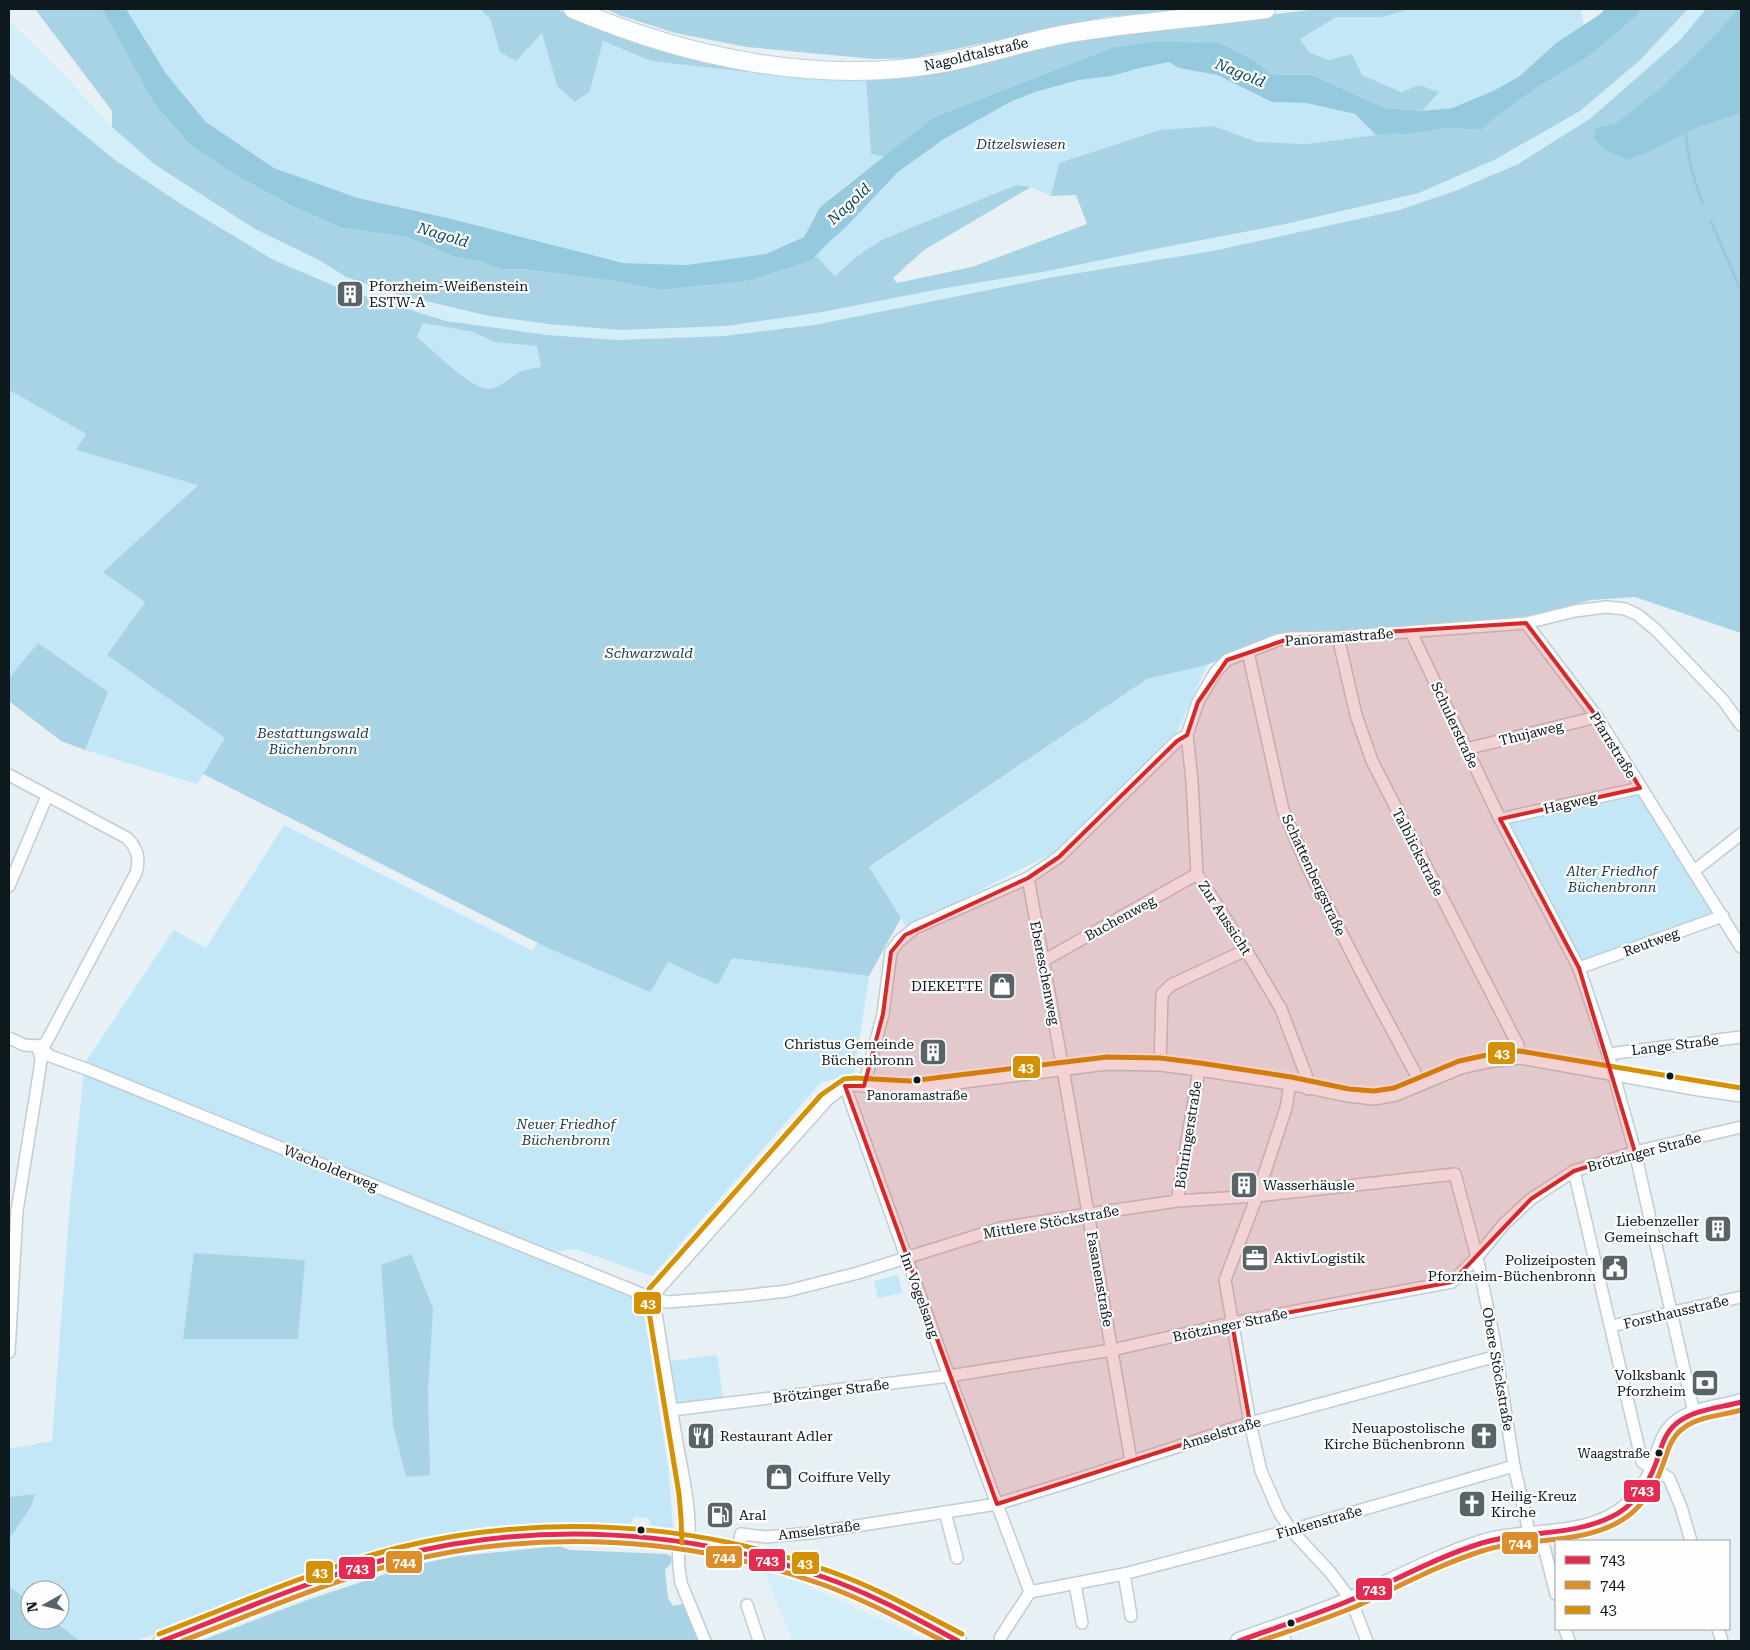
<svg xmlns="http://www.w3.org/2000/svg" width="1750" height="1650" font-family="'Roboto Serif',serif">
	<rect width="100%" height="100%" fill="#e6f0f5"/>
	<g fill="#d2eef9">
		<path d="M1688,9H1706L1681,39L1591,118L1517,164L1455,191L1399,210L1218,250L1048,278L814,325L724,336L618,340L547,335L446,321L334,286L272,259L184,206L115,160L9,73V21L64,75L112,127L154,164L255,229L319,260L346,277L399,295L443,307L489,316L548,324L620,330L726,326L822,312L940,289L1048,271L1160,248L1289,224L1419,193L1580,111L1640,60Z"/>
		<path d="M764,1571L808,1586L927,1641H793Z"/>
	</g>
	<g fill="#c3e7f6">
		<path d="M126,9H478L490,18L500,52L542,32L557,86L590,91L603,41L651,61L866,79L871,154L884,157L849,183L820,207L804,237L766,254L686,265L623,263L452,219L358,198L274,168L206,122L167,75Z"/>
		<path d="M1410,9H1581L1584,25L1556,43L1520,76L1493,91L1452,108L1422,111L1438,93L1419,85L1401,92L1309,52L1299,38L1336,17H1382Z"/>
		<path d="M1169,62L1179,68L1217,75L1272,102L1306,103L1355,114L1376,135L1306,144L1257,142L1214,126L1059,163L1051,196L1031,187L1016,185L881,240L856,257L835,276L816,256L829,242L844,229L898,172L944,139L1012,101L1035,92L1079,80L1112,76L1136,69Z"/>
		<path d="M423,323L473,332L494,342L537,346L541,367C535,368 528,369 522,372C512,375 498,390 488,389C470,388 432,349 417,337Z"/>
		<path d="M9,390L86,434L77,450L198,484L104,572L145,602L107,655L226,738L197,784L85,750L108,692L9,678Z"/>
		<path d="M1207,665L1177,732L1056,851L907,928L869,868L1147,679Z"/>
		<path d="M1639,792L1687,873L1714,914L1581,965L1505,822Z"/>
		<path d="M284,825L533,951L541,936L668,962L718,985L732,958L869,976L854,1075L821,1082L652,1276L576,1249L553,1252L400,1189L396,1198L642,1302L668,1466L673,1528L651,1526L649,1518L634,1517L631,1523L522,1527L484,1532L204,1618L135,1641H80L53,1620H60V1590H30V1602L9,1586V1539L31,1507L35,1495L9,1497V1449L52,1441L70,1203L85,1063L174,930L206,948Z"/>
		<path d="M898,1275L902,1293L878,1298L874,1281Z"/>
		<path d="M717,1355L724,1404L672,1410L663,1362Z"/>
	</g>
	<g fill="#a8d3e5" fill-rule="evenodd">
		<path d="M35,9H102L153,102L190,145L240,178L296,208L342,228L407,237L452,256L479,261L502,270L523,269L613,281L662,290L749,281L811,261L816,256L835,276L856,257L881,240L1016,185L1031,187L924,250L893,278L897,283L972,267L1087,224L1076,195L1051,196L1059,163L1160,130L1214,126L1257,142L1306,144L1376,135L1407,134L1448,128L1482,130L1496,117L1538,87L1588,57L1637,16L1641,9H1688L1640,60L1580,111L1496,159L1419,193L1286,224L1160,248L1048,271L940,289L822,312L726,326L620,330L548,324L489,316L399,295L346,277L319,260L255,229L154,164L112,127V111Z"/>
		<path d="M479,9H557L628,39L670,52L936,73L988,62L1050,45L1100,35L1318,9H1410L1382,17H1336L1300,39L1309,52L1329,60L1352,54L1362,75L1401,92L1419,85L1439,92L1422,111L1385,108L1312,75L1270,74L1259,63L1219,42L1155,41L1114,47L934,117L884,157L871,154L866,79L777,75L651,61L603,41L590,91L575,102L557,86L542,33L516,61L500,52L490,18Z"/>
		<path d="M606,9H1184L1106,17L913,58L874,59L747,47L675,33L619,15Z"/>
		<path d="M1706,9H1741V633L1635,597L1591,600L1520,619L1271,638L1207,665L1147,679L869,867L901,918L869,976L732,958L718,985L668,962L650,992L548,948L203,774L225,738L107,655L145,602L103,572L198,485L76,450L86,434L9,390V73L115,160L184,206L272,259L334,286L446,321L547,335L618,340L724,336L814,325L1048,278L1218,250L1399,210L1455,191L1518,164L1591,118L1681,39ZM423,323L473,332L494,342L537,346L541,367C534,368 528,369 522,371C512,375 498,390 488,389C470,388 432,349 417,337Z"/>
		<path d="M38,643L108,692L85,750L61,741L9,701V678Z"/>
		<path d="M194,1253L305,1260L298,1339H183Z"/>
		<path d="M411,1254L433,1308L428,1392L430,1475L406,1477L393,1425L381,1265Z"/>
		<path d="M35,1494L31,1507L9,1539V1497Z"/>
		<path d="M560,1546L569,1550L667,1554L672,1557L671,1564L665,1569L668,1598L673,1606L683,1604L700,1641H200L307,1600L410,1566L458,1556Z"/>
		<path d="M9,1586L30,1602V1620H53L80,1641H9Z"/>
	</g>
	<g fill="#95cade">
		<path d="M102,9H126L167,75L206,122L274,168L358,198L452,219L623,263L686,265L766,254L804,237L820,207L934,117L1114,47L1155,41L1219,42L1259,63L1270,74L1312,75L1385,108L1422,111L1452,108L1493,91L1520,76L1556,43L1599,15L1605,9H1641L1637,16L1588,57L1538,87L1496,117L1482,130L1448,128L1407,134L1376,135L1355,114L1306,103L1272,102L1217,75L1179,68L1169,62L1136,69L1112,76L1079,80L1035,92L1012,101L944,139L898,172L844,229L829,242L811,261L749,281L662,290L613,281L523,269L502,270L479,261L452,256L407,237L342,228L296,208L240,178L190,145L153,102Z"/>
		<path d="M1738,9H1741V113L1695,128L1649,152L1626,160L1606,150L1594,138L1596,128L1615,124L1662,87L1719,31Z"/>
	</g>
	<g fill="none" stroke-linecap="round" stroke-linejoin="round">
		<g stroke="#95cade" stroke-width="3">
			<path d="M1686,132C1687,158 1694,181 1703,204"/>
			<path d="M1711,221L1741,291"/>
		</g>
		<g stroke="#c2cdd2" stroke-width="14">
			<g id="minor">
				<path d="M1526,623L1597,717L1741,947"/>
				<path d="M1411,632L1500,819L1579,968L1608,1054L1635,1152L1694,1413"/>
				<path d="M1338,637L1356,715L1372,761L1518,1045L1520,1058"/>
				<path d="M1248,652L1283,810L1308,868L1368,985L1421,1084"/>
				<path d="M1187,735L1192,781L1197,874L1246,950L1281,1009L1306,1075L1308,1089"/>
				<path d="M1466,749L1597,717"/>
				<path d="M9,775L127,838C138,849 140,859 136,873L49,1037L45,1044L38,1046L41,1060L39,1074L17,1211L9,1352"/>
				<path d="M1500,819L1640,788"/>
				<path d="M1694,871L1741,834"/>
				<path d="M1028,878L1063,1069L1131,1461"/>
				<path d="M9,886L47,796"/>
				<path d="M1043,961L1197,874"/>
				<path d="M1579,968L1723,916"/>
				<path d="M9,1038L24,1045L38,1046L50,1056L89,1070L654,1299L668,1302L743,1296L787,1291L858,1273L1001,1228L1089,1214L1177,1201L1257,1196L1455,1174L1477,1257L1494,1339L1514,1466L1530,1536"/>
				<path d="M1608,1054L1741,1037"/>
				<path d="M1160,1065L1162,994L1171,985L1246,950"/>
				<path d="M1290,1084L1286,1108L1257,1196L1225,1280L1250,1423L1261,1471L1279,1512L1291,1530L1330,1572L1351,1600L1367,1641"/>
				<path d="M845,1086L949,1376L1030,1592"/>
				<path d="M864,1086L883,1014L891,952L899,941L915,928L1028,878L1059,857L1177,741L1187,735L1198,702L1215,673L1227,660L1278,640L1291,638L1338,637L1526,623L1575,611L1606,607L1625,609L1638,615L1656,630L1723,700L1741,725"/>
				<path d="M1574,1171L1642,1462L1669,1478L1681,1507L1691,1541"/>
				<path d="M1177,1201L1199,1070"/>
				<path d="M1611,1326L1741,1297"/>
				<path d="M672,1410L949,1376L1112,1350L1232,1323L1452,1282L1477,1257L1504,1224L1531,1199L1574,1171L1635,1152L1741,1127"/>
				<path d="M945,1512L957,1558"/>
				<path d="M1541,1535L1556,1594"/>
				<path d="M678,1541L679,1567L681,1583L705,1641"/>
				<path d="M689,1543C691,1509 683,1476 677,1443C669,1395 661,1347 654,1299L656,1292L827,1100L845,1086L854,1085L910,1089L1107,1064L1160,1065L1199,1070L1290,1084L1348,1096L1374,1099L1396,1095L1461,1068L1488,1062L1520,1058L1699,1090L1741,1096"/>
				<path d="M737,1552L741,1534L766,1537L811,1533L997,1504L1069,1482L1250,1423L1497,1356"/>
				<path d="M1124,1574L1131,1616"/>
				<path d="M1075,1584L1082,1623"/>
				<path d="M747,1605L759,1641"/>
				<path d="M1280,1626L1285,1641"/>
				<path d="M1565,1629L1569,1641"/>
				<path d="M1718,1629L1722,1641"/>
				<path d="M1000,1638L1030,1592L1124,1574L1291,1530L1514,1466"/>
			</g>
		</g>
		<g stroke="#c2cdd2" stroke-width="19">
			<g id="secondary">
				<path d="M162,1641C240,1612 317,1578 398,1556C531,1520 675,1529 806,1571C859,1587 909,1615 958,1641"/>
				<path d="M1239,1641C1277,1627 1316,1615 1353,1599C1396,1580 1438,1557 1482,1543C1525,1530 1571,1539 1612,1517C1630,1508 1645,1489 1653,1470C1660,1454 1662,1434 1677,1423C1695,1409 1720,1409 1741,1402"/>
			</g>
		</g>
		<g stroke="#c2cdd2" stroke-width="20">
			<path id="primary" d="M573,9C685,57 816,85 938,64C983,56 1026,41 1071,33C1136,22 1201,18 1266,9"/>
		</g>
		<use href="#minor" stroke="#fbfdfe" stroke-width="11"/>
		<use href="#secondary" stroke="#fbfdfe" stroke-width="16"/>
		<use href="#primary" stroke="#fbfdfe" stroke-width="18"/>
		<g stroke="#fdfdfd" stroke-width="9">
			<g id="bus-1">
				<path d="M162,1641C240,1611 317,1577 398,1556C538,1520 690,1529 826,1578C872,1594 915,1618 958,1641"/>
				<path d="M1239,1641C1277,1627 1316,1615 1353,1599C1396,1580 1437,1557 1482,1543C1524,1530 1570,1537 1611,1517C1633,1507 1648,1485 1656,1463C1661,1449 1664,1433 1677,1423C1695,1409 1720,1408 1741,1402"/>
			</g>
		</g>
		<g stroke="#fdfdfd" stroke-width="9">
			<g id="bus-2">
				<path d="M182,1641C254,1614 325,1582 400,1563C539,1528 689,1536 824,1585C865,1600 904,1621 943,1641"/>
				<path d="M1260,1641C1293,1630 1325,1619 1357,1606C1398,1587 1438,1565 1482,1551C1525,1537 1573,1545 1615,1524C1638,1513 1654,1490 1662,1467C1667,1454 1670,1439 1681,1430C1697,1416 1721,1416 1741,1410"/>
			</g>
		</g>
		<g stroke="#fdfdfd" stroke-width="9">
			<g id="bus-3">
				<path d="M682,1543L681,1518L679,1494L647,1300L649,1289L821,1095L844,1079L855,1078L910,1081L1107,1057L1160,1058L1200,1063L1291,1077L1349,1089L1374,1091L1394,1088L1459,1061L1487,1055L1520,1051L1741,1088"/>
				<path d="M159,1634C238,1604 316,1569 397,1548C539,1513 691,1521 829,1571C875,1587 918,1611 962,1634"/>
			</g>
		</g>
		<use href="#bus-1" stroke="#e42c52" stroke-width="5"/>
		<use href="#bus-2" stroke="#db8e29" stroke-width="5"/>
		<use href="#bus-3" stroke="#d49104" stroke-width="5"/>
	</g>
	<path fill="#d62828" fill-opacity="0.2" stroke="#d62828" stroke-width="4" stroke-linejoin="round" d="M1526,623L1597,717L1640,788L1500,819L1579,968L1635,1152L1574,1171L1531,1199L1452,1282L1232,1323L1250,1423L997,1504L845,1086H864L883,1014L891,952L905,935L1028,878L1059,857L1177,741L1187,735L1198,702L1227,660L1291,638Z"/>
	<defs>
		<g id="building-square" transform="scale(1.4375)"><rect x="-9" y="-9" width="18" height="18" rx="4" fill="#596469" stroke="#fdfdfd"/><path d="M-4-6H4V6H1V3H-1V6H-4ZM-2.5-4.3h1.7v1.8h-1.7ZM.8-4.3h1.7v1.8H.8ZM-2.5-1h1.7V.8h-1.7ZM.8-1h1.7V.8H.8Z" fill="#fff"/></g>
		<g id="shop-square" transform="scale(1.4375)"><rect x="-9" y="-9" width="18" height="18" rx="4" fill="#596469" stroke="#fdfdfd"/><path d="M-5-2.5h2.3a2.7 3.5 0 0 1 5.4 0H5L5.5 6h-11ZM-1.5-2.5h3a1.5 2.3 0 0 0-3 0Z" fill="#fff"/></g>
		<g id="office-square" transform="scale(1.4375)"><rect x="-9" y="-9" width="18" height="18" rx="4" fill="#596469" stroke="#fdfdfd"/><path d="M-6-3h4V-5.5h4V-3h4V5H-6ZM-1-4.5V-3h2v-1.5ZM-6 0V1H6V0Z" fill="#fff"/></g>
		<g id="civic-square" transform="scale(1.4375)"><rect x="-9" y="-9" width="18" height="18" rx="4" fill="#596469" stroke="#fdfdfd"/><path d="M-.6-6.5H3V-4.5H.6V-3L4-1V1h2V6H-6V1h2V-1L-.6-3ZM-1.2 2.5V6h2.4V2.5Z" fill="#fff"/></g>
		<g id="bank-square" transform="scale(1.4375)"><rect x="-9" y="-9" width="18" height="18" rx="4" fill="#596469" stroke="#fdfdfd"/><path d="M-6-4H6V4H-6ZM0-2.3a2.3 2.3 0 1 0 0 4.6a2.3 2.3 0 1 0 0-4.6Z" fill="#fff"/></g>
		<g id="restaurant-square" transform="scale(1.4375)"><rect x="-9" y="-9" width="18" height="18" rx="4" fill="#596469" stroke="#fdfdfd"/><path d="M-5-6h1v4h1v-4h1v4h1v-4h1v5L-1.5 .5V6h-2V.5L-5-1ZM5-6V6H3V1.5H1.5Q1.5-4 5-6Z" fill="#fff"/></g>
		<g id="church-square" transform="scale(1.4375)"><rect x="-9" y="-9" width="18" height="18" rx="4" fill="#596469" stroke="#fdfdfd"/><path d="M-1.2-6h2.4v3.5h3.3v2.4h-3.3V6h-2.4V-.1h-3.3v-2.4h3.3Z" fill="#fff"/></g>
		<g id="fuel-square" transform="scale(1.4375)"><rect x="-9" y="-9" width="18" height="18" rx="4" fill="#596469" stroke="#fdfdfd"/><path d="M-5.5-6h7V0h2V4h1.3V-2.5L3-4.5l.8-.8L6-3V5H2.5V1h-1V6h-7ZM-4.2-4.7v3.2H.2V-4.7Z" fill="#fff"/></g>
	</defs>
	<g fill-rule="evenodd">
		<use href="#building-square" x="350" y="294"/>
		<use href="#shop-square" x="1002" y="986"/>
		<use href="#building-square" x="933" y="1052"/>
		<use href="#building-square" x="1244" y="1185"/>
		<use href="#building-square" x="1718" y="1229"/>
		<use href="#office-square" x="1255" y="1258"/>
		<use href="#civic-square" x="1615" y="1268"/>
		<use href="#bank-square" x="1705" y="1383"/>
		<use href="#restaurant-square" x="701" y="1436"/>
		<use href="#church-square" x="1484" y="1436"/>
		<use href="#shop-square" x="779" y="1477"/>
		<use href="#church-square" x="1472" y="1504"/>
		<use href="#fuel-square" x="720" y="1515"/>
	</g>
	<g fill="#0d191d" stroke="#fdfdfd" stroke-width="2">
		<circle cx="1670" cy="1076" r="4.5"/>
		<circle cx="917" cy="1080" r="4.5"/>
		<circle cx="1659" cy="1453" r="4.5"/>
		<circle cx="641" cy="1530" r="4.5"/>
		<circle cx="1291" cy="1623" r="4.5"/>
	</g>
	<g text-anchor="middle" stroke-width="4.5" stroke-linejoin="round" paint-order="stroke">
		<g font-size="13" fill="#0d191d" stroke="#fdfdfd">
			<text x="917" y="1100">Panoramastraße</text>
			<text x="1650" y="1458" text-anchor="end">Waagstraße</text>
		</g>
		<g font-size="14" fill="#0d191d" stroke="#fdfdfd">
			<text transform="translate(976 54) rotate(-13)" y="5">Nagoldtalstraße</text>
			<text transform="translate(1339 637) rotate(-4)" y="5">Panoramastraße</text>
			<text transform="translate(1455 725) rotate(65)" y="5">Schulerstraße</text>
			<text transform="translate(1531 733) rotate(-14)" y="5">Thujaweg</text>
			<text transform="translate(1613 745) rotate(58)" y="5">Pfarrstraße</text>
			<text transform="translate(1570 803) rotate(-13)" y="5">Hagweg</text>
			<text transform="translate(1418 852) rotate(63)" y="5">Talblickstraße</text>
			<text transform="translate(1314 875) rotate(65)" y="5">Schattenbergstraße</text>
			<text transform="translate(1120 918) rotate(-29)" y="5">Buchenweg</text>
			<text transform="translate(1225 918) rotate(57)" y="5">Zur Aussicht</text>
			<text transform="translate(1651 942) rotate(-20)" y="5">Reutweg</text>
			<text transform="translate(1045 973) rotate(79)" y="5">Ebereschenweg</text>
			<text transform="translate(1675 1045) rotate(-7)" y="5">Lange Straße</text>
			<text transform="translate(1188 1135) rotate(-81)" y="5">Böhringerstraße</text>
			<text transform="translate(1644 1152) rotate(-15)" y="5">Brötzinger Straße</text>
			<text transform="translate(331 1168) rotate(22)" y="5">Wacholderweg</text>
			<text transform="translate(1051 1222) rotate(-10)" y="5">Mittlere Stöckstraße</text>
			<text transform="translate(1100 1279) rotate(80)" y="5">Fasanenstraße</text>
			<text transform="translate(920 1295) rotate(70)" y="5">Im Vogelsang</text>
			<text transform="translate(1676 1312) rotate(-13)" y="5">Forsthausstraße</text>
			<text transform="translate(1230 1325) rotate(-12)" y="5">Brötzinger Straße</text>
			<text transform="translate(1498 1369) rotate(80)" y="5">Obere Stöckstraße</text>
			<text transform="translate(831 1391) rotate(-7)" y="5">Brötzinger Straße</text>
			<text transform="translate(1221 1433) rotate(-17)" y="5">Amselstraße</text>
			<text transform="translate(1319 1522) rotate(-16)" y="5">Finkenstraße</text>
			<text transform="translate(819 1530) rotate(-7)" y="5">Amselstraße</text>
		</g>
		<g font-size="14" font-style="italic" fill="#1b3c48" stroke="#fdfdfd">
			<text x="1021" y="149">Ditzelswiesen</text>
			<text x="649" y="658">Schwarzwald</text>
			<text x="313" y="738">Bestattungswald<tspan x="313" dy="16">Büchenbronn</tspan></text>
			<text x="1612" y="876">Alter Friedhof<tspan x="1612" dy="16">Büchenbronn</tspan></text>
			<text x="566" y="1129">Neuer Friedhof<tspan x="566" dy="16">Büchenbronn</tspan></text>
		</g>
		<g font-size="14" fill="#0d191d" stroke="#fdfdfd" text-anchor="start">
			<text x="369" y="291">Pforzheim-Weißenstein<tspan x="369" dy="16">ESTW-A</tspan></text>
			<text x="983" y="991" text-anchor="end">DIEKETTE</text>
			<text x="914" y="1049" text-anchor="end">Christus Gemeinde<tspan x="914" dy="16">Büchenbronn</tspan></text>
			<text x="1263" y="1190">Wasserhäusle</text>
			<text x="1699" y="1226" text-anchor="end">Liebenzeller<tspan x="1699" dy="16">Gemeinschaft</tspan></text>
			<text x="1274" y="1263">AktivLogistik</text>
			<text x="1596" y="1265" text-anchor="end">Polizeiposten<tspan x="1596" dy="16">Pforzheim-Büchenbronn</tspan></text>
			<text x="1686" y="1380" text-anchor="end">Volksbank<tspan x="1686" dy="16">Pforzheim</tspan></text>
			<text x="1465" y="1433" text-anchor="end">Neuapostolische<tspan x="1465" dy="16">Kirche Büchenbronn</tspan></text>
			<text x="720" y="1441">Restaurant Adler</text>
			<text x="798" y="1482">Coiffure Velly</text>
			<text x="1491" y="1501">Heilig-Kreuz<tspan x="1491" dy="16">Kirche</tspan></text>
			<text x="739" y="1520">Aral</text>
		</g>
		<g font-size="15" font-style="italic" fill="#09485b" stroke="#fdfdfd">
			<text transform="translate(1240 73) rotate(22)" y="5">Nagold</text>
			<text transform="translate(849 204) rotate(-43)" y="5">Nagold</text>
			<text transform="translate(443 235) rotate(17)" y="5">Nagold</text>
		</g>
	</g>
	<g stroke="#fdfdfd" stroke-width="2">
		<rect x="1487" y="1041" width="29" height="24" rx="5" fill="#d49104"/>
		<rect x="1012" y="1055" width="29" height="24" rx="5" fill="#d49104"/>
		<rect x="633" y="1291" width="29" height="24" rx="5" fill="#d49104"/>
		<rect x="1623" y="1479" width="38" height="24" rx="5" fill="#e42c52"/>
		<rect x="1501" y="1531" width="38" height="24" rx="5" fill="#db8e29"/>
		<rect x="705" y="1545" width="38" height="24" rx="5" fill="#db8e29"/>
		<rect x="748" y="1548" width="38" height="24" rx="5" fill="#e42c52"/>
		<rect x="385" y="1550" width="38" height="24" rx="5" fill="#db8e29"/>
		<rect x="791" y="1551" width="29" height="24" rx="5" fill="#d49104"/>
		<rect x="338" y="1556" width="38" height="24" rx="5" fill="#e42c52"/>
		<rect x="305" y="1560" width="29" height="24" rx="5" fill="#d49104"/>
		<rect x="1355" y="1577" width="38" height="24" rx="5" fill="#e42c52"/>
	</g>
	<g font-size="14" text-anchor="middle" font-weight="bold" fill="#fff">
		<text x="1502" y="1058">43</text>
		<text x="1026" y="1072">43</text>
		<text x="648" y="1308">43</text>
		<text x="1642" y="1495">743</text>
		<text x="1520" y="1548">744</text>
		<text x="724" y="1562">744</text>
		<text x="767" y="1565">743</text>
		<text x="404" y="1567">744</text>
		<text x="805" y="1568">43</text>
		<text x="357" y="1573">743</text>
		<text x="320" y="1577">43</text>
		<text x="1374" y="1594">743</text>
	</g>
	<rect width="1750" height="1650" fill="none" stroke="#0d191d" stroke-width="20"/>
	<rect x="1555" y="1540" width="175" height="90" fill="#fdfdfd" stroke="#9da2a3"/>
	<rect x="1565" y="1556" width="25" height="8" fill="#e42c52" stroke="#9da2a3"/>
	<text x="1600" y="1565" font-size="15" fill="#0d191d">743</text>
	<rect x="1565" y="1581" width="25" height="8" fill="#db8e29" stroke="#9da2a3"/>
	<text x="1600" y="1590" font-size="15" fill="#0d191d">744</text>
	<rect x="1565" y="1606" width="25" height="8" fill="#d49104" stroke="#9da2a3"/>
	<text x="1600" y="1615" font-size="15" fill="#0d191d">43</text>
	<g transform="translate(45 1605) rotate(262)"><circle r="24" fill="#fdfdfd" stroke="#9da2a3"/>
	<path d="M0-4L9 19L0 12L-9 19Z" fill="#596469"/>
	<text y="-8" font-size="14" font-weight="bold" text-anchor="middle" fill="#0d191d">N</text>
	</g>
</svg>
